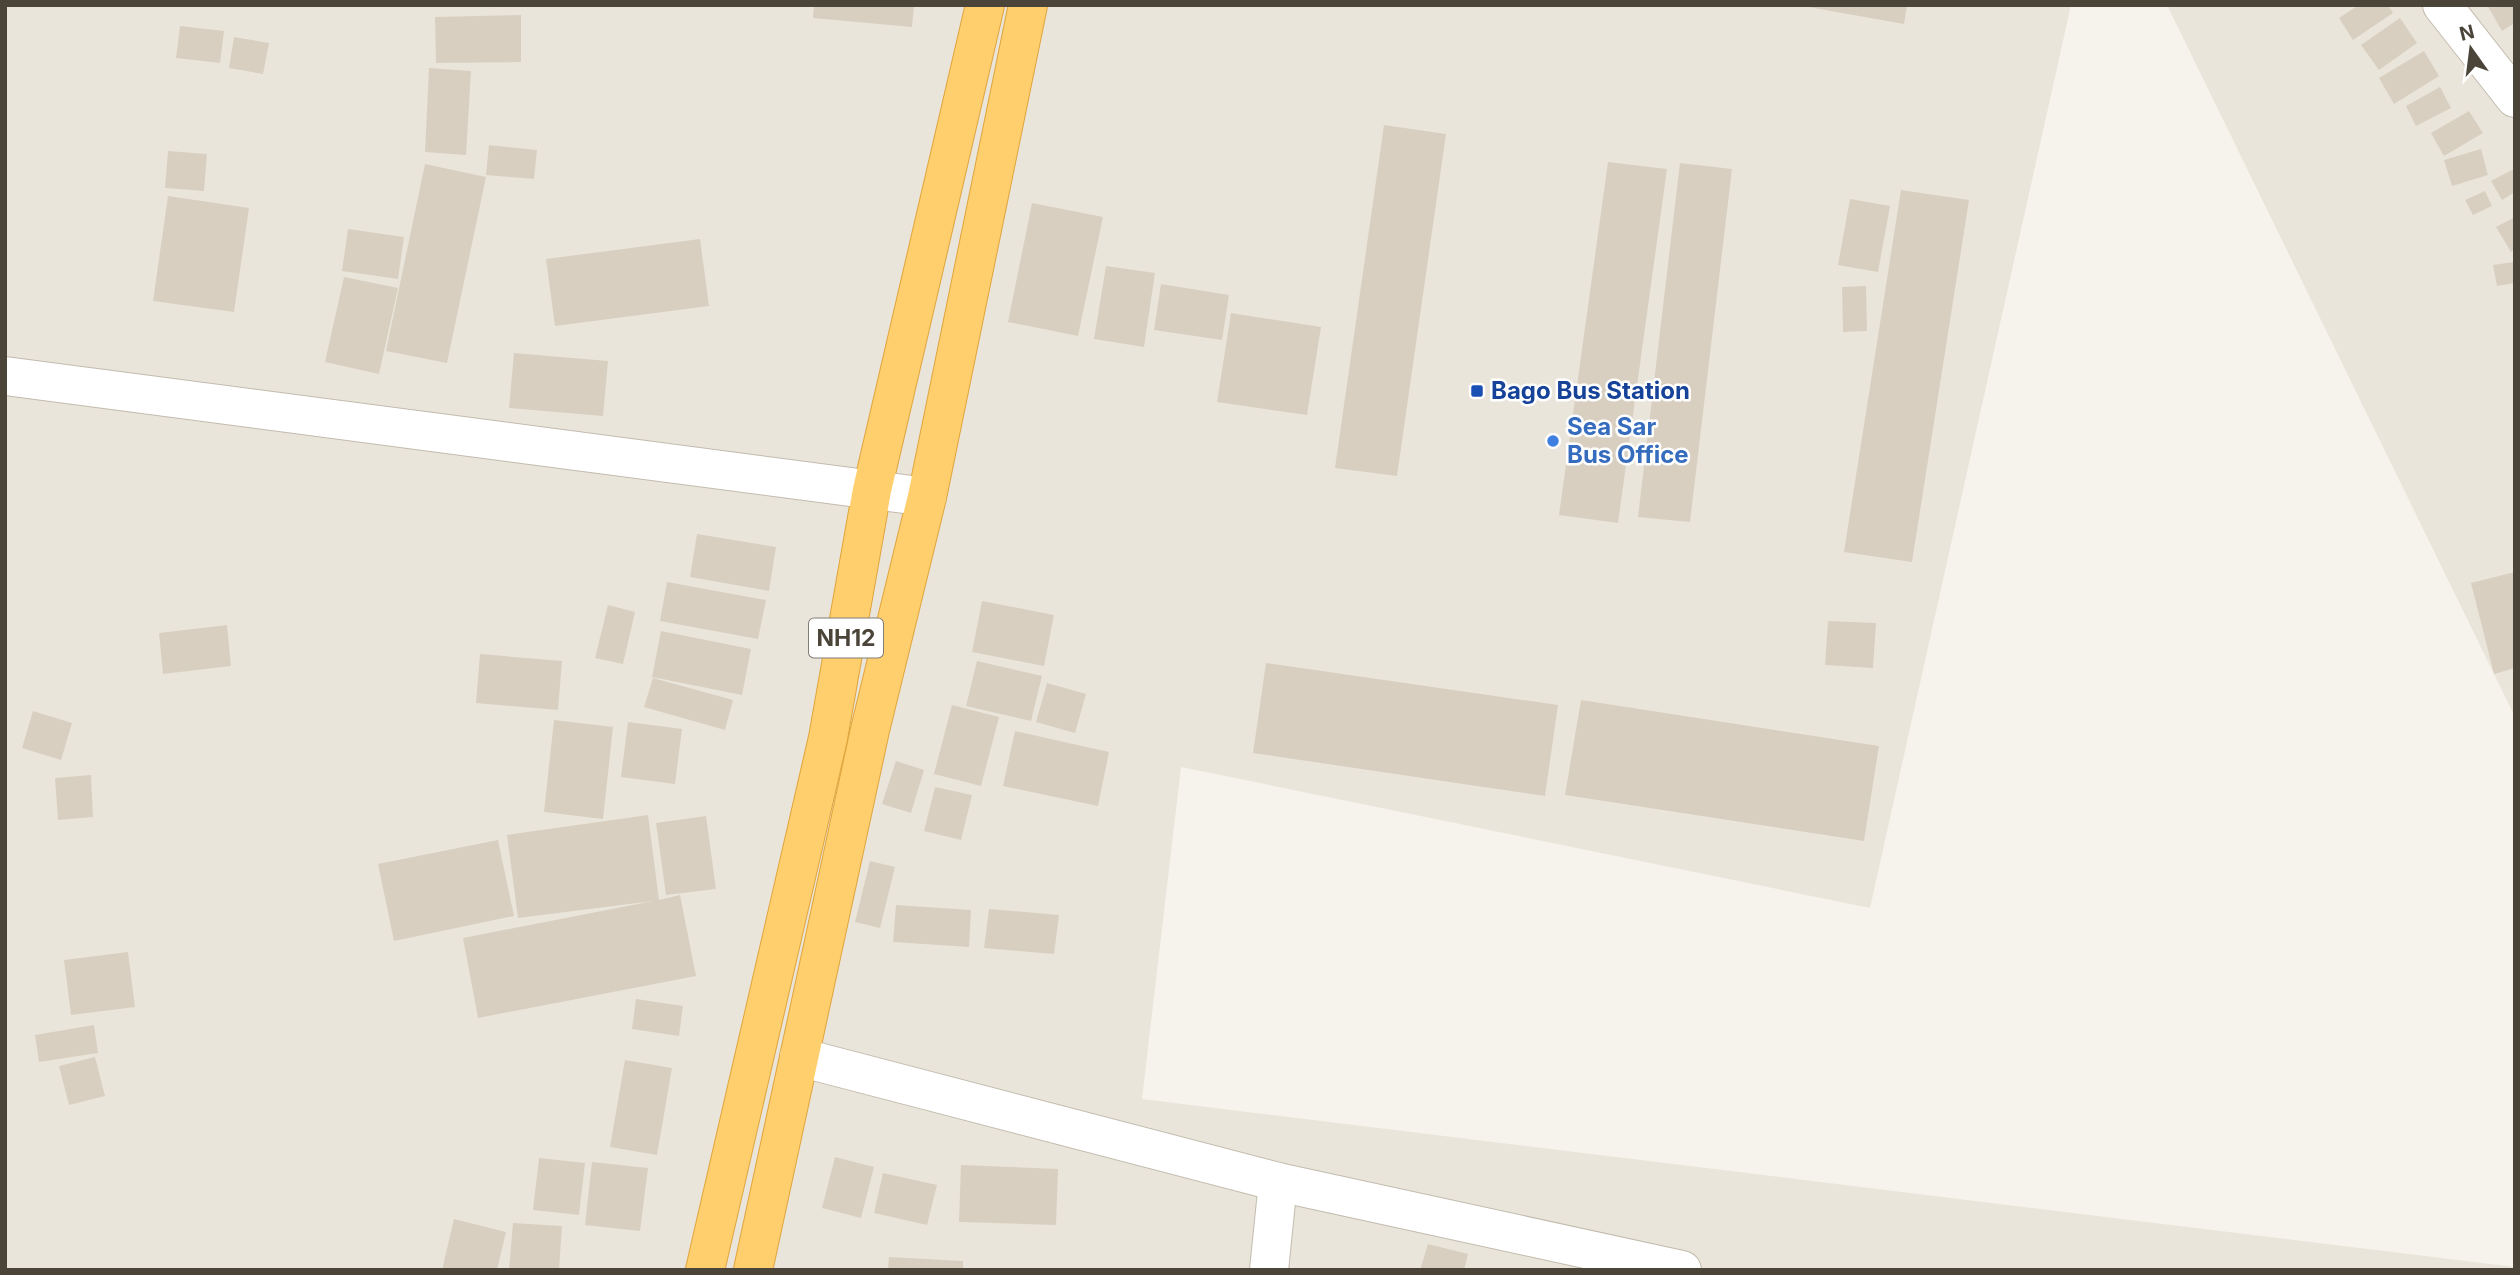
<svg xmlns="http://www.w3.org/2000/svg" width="2520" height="1275" font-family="Inter,sans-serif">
	<rect width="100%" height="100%" fill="#f6f3ec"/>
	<g fill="#eae5da">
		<path d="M5,5H2071L1870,908L1181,767L1142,1099L2515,1267V1270H5Z"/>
		<path d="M2167,5H2515V717Z"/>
	</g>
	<g fill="#d8cfc1">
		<path d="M814,5H914L912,27L813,18Z"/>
		<path d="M1797,5H1907L1904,24Z"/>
		<path d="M2359,5H2388L2393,13L2353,40L2339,18Z"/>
		<path d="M2487,5H2515V23L2502,31Z"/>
		<path d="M521,15V62L436,63L435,17Z"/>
		<path d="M2400,18L2417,43L2379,70L2361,45Z"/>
		<path d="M180,26L224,31L220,63L176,58Z"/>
		<path d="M234,37L269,43L263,74L229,68Z"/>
		<path d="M2424,51L2439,76L2394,104L2379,78Z"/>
		<path d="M429,68L471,71L466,155L425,152Z"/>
		<path d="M2440,87L2451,108L2416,126L2406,106Z"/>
		<path d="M2469,111L2483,133L2444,156L2431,133Z"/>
		<path d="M1384,125L1446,134L1397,476L1335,468Z"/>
		<path d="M489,145L537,150L534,179L486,175Z"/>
		<path d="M2481,149L2488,175L2452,186L2444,160Z"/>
		<path d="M168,151L207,154L204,191L165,188Z"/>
		<path d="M1608,162L1667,169L1618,523L1559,515Z"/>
		<path d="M1680,163L1732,169L1690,522L1638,517Z"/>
		<path d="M425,164L486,177L447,363L386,351Z"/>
		<path d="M2514,169L2515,192L2502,200L2491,181Z"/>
		<path d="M1901,190L1969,200L1912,562L1844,552Z"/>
		<path d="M2485,191L2492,206L2473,215L2465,200Z"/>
		<path d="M168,196L249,208L234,312L153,301Z"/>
		<path d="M1850,199L1890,206L1878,272L1838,265Z"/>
		<path d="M1032,203L1103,217L1078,336L1008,322Z"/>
		<path d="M2515,217V249L2511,252L2496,227Z"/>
		<path d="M348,229L404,237L398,279L342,271Z"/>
		<path d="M700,239L709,306L555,326L546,259Z"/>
		<path d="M2513,262L2515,283L2497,286L2493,265Z"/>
		<path d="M1106,266L1155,273L1144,347L1094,339Z"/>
		<path d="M344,277L398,288L379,374L325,362Z"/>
		<path d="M1161,284L1229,295L1222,340L1154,330Z"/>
		<path d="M1866,286L1867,331L1843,332L1842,287Z"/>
		<path d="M1231,313L1321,327L1307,415L1217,402Z"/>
		<path d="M514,353L608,361L603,416L509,408Z"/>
		<path d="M697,534L776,547L769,591L690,577Z"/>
		<path d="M2515,572V668L2494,674L2471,583Z"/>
		<path d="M667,582L766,600L758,639L660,621Z"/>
		<path d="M982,601L1054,615L1044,666L972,652Z"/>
		<path d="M608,605L635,612L623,664L595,658Z"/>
		<path d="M1828,621L1876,623L1873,668L1825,665Z"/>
		<path d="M227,625L231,666L163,674L159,633Z"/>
		<path d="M661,631L751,649L742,695L652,677Z"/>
		<path d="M480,654L562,661L558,710L476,703Z"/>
		<path d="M977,661L1042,676L1031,721L966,706Z"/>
		<path d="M1266,663L1558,705L1545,796L1253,753Z"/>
		<path d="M653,678L733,700L725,730L644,707Z"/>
		<path d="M1047,683L1086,694L1075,733L1036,722Z"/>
		<path d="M1581,700L1879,746L1864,841L1565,795Z"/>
		<path d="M952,705L999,717L981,786L934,774Z"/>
		<path d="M33,711L72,723L61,760L22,748Z"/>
		<path d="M554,720L613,727L603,819L544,812Z"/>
		<path d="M628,722L682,729L675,784L621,777Z"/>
		<path d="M1015,731L1109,752L1098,806L1003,786Z"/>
		<path d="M896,761L924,770L911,813L882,804Z"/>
		<path d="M91,775L93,817L58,820L55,778Z"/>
		<path d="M935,787L972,795L961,840L924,831Z"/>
		<path d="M648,815L659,900L680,895L696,976L478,1018L463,938L653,901L518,918L507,835Z"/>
		<path d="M706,816L716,889L666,895L656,823Z"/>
		<path d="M498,840L514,916L394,941L378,864Z"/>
		<path d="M870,861L895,867L880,928L855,922Z"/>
		<path d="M896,905L971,910L969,947L893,942Z"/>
		<path d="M989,909L1059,915L1054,954L984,948Z"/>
		<path d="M128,952L135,1007L71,1015L64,960Z"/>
		<path d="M636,999L683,1006L679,1036L632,1029Z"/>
		<path d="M94,1025L98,1053L39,1062L35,1035Z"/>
		<path d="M95,1057L105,1096L69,1105L59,1066Z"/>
		<path d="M625,1060L672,1068L657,1155L610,1147Z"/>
		<path d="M835,1157L874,1167L861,1218L822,1208Z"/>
		<path d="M539,1158L585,1163L579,1215L533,1210Z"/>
		<path d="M592,1162L648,1168L640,1231L585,1225Z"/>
		<path d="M961,1165L1058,1169L1056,1225L959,1222Z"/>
		<path d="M883,1173L937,1185L927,1225L874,1213Z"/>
		<path d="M454,1219L506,1232L497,1270H442Z"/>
		<path d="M513,1223L562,1226L559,1270H509Z"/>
		<path d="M1428,1244L1468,1254L1464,1270H1420Z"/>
		<path d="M889,1257L963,1261V1270H888Z"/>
	</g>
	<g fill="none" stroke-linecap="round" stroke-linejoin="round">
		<g stroke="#c2bbae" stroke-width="40">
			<g id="street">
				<path d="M2442,5L2515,98"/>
				<path d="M5,376L927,497"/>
				<path d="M799,1057L1278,1182L1682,1270"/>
				<path d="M1269,1270L1278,1182"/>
			</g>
		</g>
		<g stroke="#e0a43c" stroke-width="40">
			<g id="highway">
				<path d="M705,1270L828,738L872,490L985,5"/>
				<path d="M753,1270L870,730L927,497L1028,5"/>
			</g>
		</g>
		<use href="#street" stroke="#fff" stroke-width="38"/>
		<use href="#highway" stroke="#ffcf6e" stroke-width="38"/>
	</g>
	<rect fill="#1a4fb4" stroke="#fff" stroke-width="2.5" x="1470" y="384" width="14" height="14" rx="3.5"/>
	<circle fill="#3f7fe0" stroke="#fff" stroke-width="2.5" cx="1553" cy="441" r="7"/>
	<g text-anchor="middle" stroke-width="5" stroke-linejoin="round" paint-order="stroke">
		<rect fill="#fff" stroke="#817c74" stroke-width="2" x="809" y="618.5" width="74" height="39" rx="5"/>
		<g font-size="23" font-weight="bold" fill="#4b4439">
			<text x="846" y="646">NH12</text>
		</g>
		<g font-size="24" font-weight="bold" fill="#164399" stroke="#fff" text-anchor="start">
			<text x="1491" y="399">Bago Bus Station</text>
		</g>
		<g font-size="24" font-weight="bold" fill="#366cbe" stroke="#fff" text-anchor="start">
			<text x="1567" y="435">Sea Sar<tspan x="1567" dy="28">Bus Office</tspan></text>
		</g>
	</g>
	<rect width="2520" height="1275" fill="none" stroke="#4b4439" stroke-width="14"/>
	<g transform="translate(2471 49) rotate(346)" stroke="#ffffff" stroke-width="5" paint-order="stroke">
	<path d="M0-5L12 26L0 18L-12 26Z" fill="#4b4439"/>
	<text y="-10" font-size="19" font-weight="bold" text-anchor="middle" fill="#4b4439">N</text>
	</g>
</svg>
